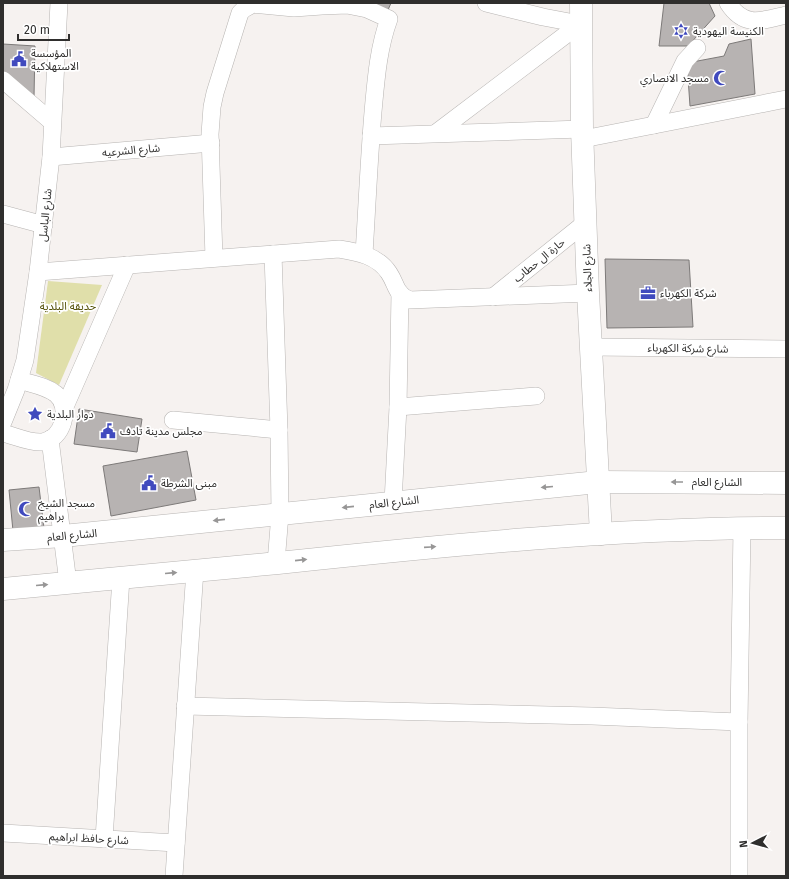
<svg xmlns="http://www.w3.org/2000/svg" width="789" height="879" font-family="'Fira Sans','Noto Sans Arabic',sans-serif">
	<rect width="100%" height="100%" fill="#f6f2f0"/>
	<path fill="#e0dfaa" d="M48,281L102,285L59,385L36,373Z"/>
	<g fill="#b7b3b2" stroke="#7d7a79">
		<path d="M371,3H391L388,10Z"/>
		<path d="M664,3H709L715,16L688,46H659Z"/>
		<path d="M751,39L755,94L690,106L687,63L724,56L729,44Z"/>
		<path d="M3,44L35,46L34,97L3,73Z"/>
		<path d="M605,259L689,260L693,327L607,328Z"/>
		<path d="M79,409L142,419L137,452L74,444Z"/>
		<path d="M187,451L196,500L111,516L103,466Z"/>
		<path d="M39,487L44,528L13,531L9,490Z"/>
	</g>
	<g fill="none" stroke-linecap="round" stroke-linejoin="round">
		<g stroke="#b7b4b2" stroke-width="18">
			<g id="street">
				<path d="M486,3L543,17L580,24"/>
				<path d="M728,3C744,28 761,21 786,15"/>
				<path d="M3,80L52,122"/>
				<path d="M654,125L685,61L697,48"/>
				<path d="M436,133L580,24"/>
				<path d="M371,136L582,129"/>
				<path d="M583,139L786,99"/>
				<path d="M51,157L211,143"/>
				<path d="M3,214L44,225"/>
				<path d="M273,254L279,430L280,514L276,563"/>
				<path d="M214,258L210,134L212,107L215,93L240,13L244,9L253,4L294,8L322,6L347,5L367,9L389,19C378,49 376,80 373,112C369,159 367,207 364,254"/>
				<path d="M38,272L339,249C358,252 378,256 389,273C397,285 395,294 410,300L588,293"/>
				<path d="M493,297L585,223"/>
				<path d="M591,347L786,349"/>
				<path d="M398,407L536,396"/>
				<path d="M64,409L127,265"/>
				<path d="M173,420L279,430"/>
				<path d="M3,422L16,390L25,360L38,272L51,157L59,3"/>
				<path d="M3,433C15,436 30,443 42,442C63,440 72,407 56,394C46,386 31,384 19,380"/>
				<path d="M50,439L68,583"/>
				<path d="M393,502L398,407L400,293"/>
				<path d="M185,706L592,716L739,722"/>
				<path d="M3,833L176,843"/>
				<path d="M104,839L121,578"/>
				<path d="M174,876L195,570"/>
				<path d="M739,876V722L742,528"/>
			</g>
		</g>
		<g stroke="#b7b4b2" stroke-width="23">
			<g id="secondary">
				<path d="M581,3L582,129L588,293L601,534"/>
				<path d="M3,540L63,536L598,482L786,483"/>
				<path d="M3,589C95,580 186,572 278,563C447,545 616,528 786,528"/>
			</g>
		</g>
		<use href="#street" stroke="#fff" stroke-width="17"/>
		<use href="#secondary" stroke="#fff" stroke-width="22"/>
	</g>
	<defs><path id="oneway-solid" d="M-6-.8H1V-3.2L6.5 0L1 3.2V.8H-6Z"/></defs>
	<g fill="#979696">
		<use href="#oneway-solid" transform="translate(677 482) rotate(180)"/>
		<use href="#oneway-solid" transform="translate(547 487) rotate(175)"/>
		<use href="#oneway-solid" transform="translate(348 507) rotate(174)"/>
		<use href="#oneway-solid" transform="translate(219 520) rotate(174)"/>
		<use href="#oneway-solid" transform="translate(430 547) rotate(-4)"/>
		<use href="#oneway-solid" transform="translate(301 560) rotate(-6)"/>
		<use href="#oneway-solid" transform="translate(171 573) rotate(-5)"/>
		<use href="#oneway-solid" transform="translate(42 585) rotate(-5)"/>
	</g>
	<defs>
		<g id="synagogue-bare" transform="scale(1.2)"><path d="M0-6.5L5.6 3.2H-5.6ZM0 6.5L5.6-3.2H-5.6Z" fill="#404abe" stroke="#fff" stroke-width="2.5" paint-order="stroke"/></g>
		<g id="civic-bare" transform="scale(1.2)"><path d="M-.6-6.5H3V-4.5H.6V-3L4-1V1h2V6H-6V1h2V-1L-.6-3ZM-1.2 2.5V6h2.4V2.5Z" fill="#404abe" stroke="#fff" stroke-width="2.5" paint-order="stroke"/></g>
		<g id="mosque-bare" transform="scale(1.2)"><path d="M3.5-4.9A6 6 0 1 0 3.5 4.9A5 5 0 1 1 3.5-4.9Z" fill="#404abe" stroke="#fff" stroke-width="2.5" paint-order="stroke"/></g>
		<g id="office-bare" transform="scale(1.2)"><path d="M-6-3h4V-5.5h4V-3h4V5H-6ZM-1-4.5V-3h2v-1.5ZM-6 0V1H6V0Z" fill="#404abe" stroke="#fff" stroke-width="2.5" paint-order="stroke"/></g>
		<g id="sight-bare" transform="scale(1.2)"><path d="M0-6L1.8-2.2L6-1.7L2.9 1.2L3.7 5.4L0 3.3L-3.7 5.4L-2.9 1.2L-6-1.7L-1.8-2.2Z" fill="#404abe" stroke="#fff" stroke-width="2.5" paint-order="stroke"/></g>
	</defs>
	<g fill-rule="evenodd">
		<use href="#synagogue-bare" x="681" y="31"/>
		<use href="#civic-bare" x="19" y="59"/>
		<use href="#mosque-bare" x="721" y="78"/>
		<use href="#office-bare" x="648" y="293"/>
		<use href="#sight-bare" x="35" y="414"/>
		<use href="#civic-bare" x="108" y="431"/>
		<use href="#civic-bare" x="149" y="483"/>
		<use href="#mosque-bare" x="26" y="509"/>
	</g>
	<g text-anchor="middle" stroke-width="3.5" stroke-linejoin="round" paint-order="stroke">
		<g font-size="11" fill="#2f2e2d" stroke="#fff" text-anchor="start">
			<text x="693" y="35">الكنيسة اليهودية</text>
			<text x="31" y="57">المؤسسة<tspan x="31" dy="13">الاستهلاكية</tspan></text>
			<text x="709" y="82" text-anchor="end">مسجد الانصاري</text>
			<text x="660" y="297">شركة الكهرباء</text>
			<text x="47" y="418">دوار البلدية</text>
			<text x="120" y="435">مجلس مدينة تادف</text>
			<text x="161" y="487">مبنى الشرطة</text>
			<text x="38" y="507">مسجد الشيخ<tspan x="38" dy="13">براهيم</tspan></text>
		</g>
		<g font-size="11" fill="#2f2e2d" stroke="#fff">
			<text transform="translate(131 150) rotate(-5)" y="4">شارع الشرعيه</text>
			<text transform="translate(45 215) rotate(-84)" y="4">شارع الباسل</text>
			<text transform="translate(539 260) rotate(-39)" y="4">حارة ال حطاب</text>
			<text transform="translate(587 268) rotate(-92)" y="4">شارع الجلاء</text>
			<text transform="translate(688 348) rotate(1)" y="4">شارع شركة الكهرباء</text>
			<text x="717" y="486">الشارع العام</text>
			<text transform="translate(394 502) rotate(-6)" y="4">الشارع العام</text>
			<text transform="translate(72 535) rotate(-5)" y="4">الشارع العام</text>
			<text transform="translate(89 838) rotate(3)" y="4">شارع حافظ ابراهيم</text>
		</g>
		<g font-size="11" fill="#524f05" stroke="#fff">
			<text x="68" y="310">حديقة البلدية</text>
		</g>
	</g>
	<rect width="789" height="879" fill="none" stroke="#2f2e2d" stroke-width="8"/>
	<g transform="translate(753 843) rotate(264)" stroke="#ffffff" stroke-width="3" paint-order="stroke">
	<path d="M0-3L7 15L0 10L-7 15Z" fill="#2f2e2d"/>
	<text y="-6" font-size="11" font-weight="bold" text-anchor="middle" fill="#2f2e2d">N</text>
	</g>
	<path d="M18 34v6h51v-6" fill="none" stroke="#2f2e2d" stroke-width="2"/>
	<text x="24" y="34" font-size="12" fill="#2f2e2d" stroke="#ffffff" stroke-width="3" paint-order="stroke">20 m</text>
</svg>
